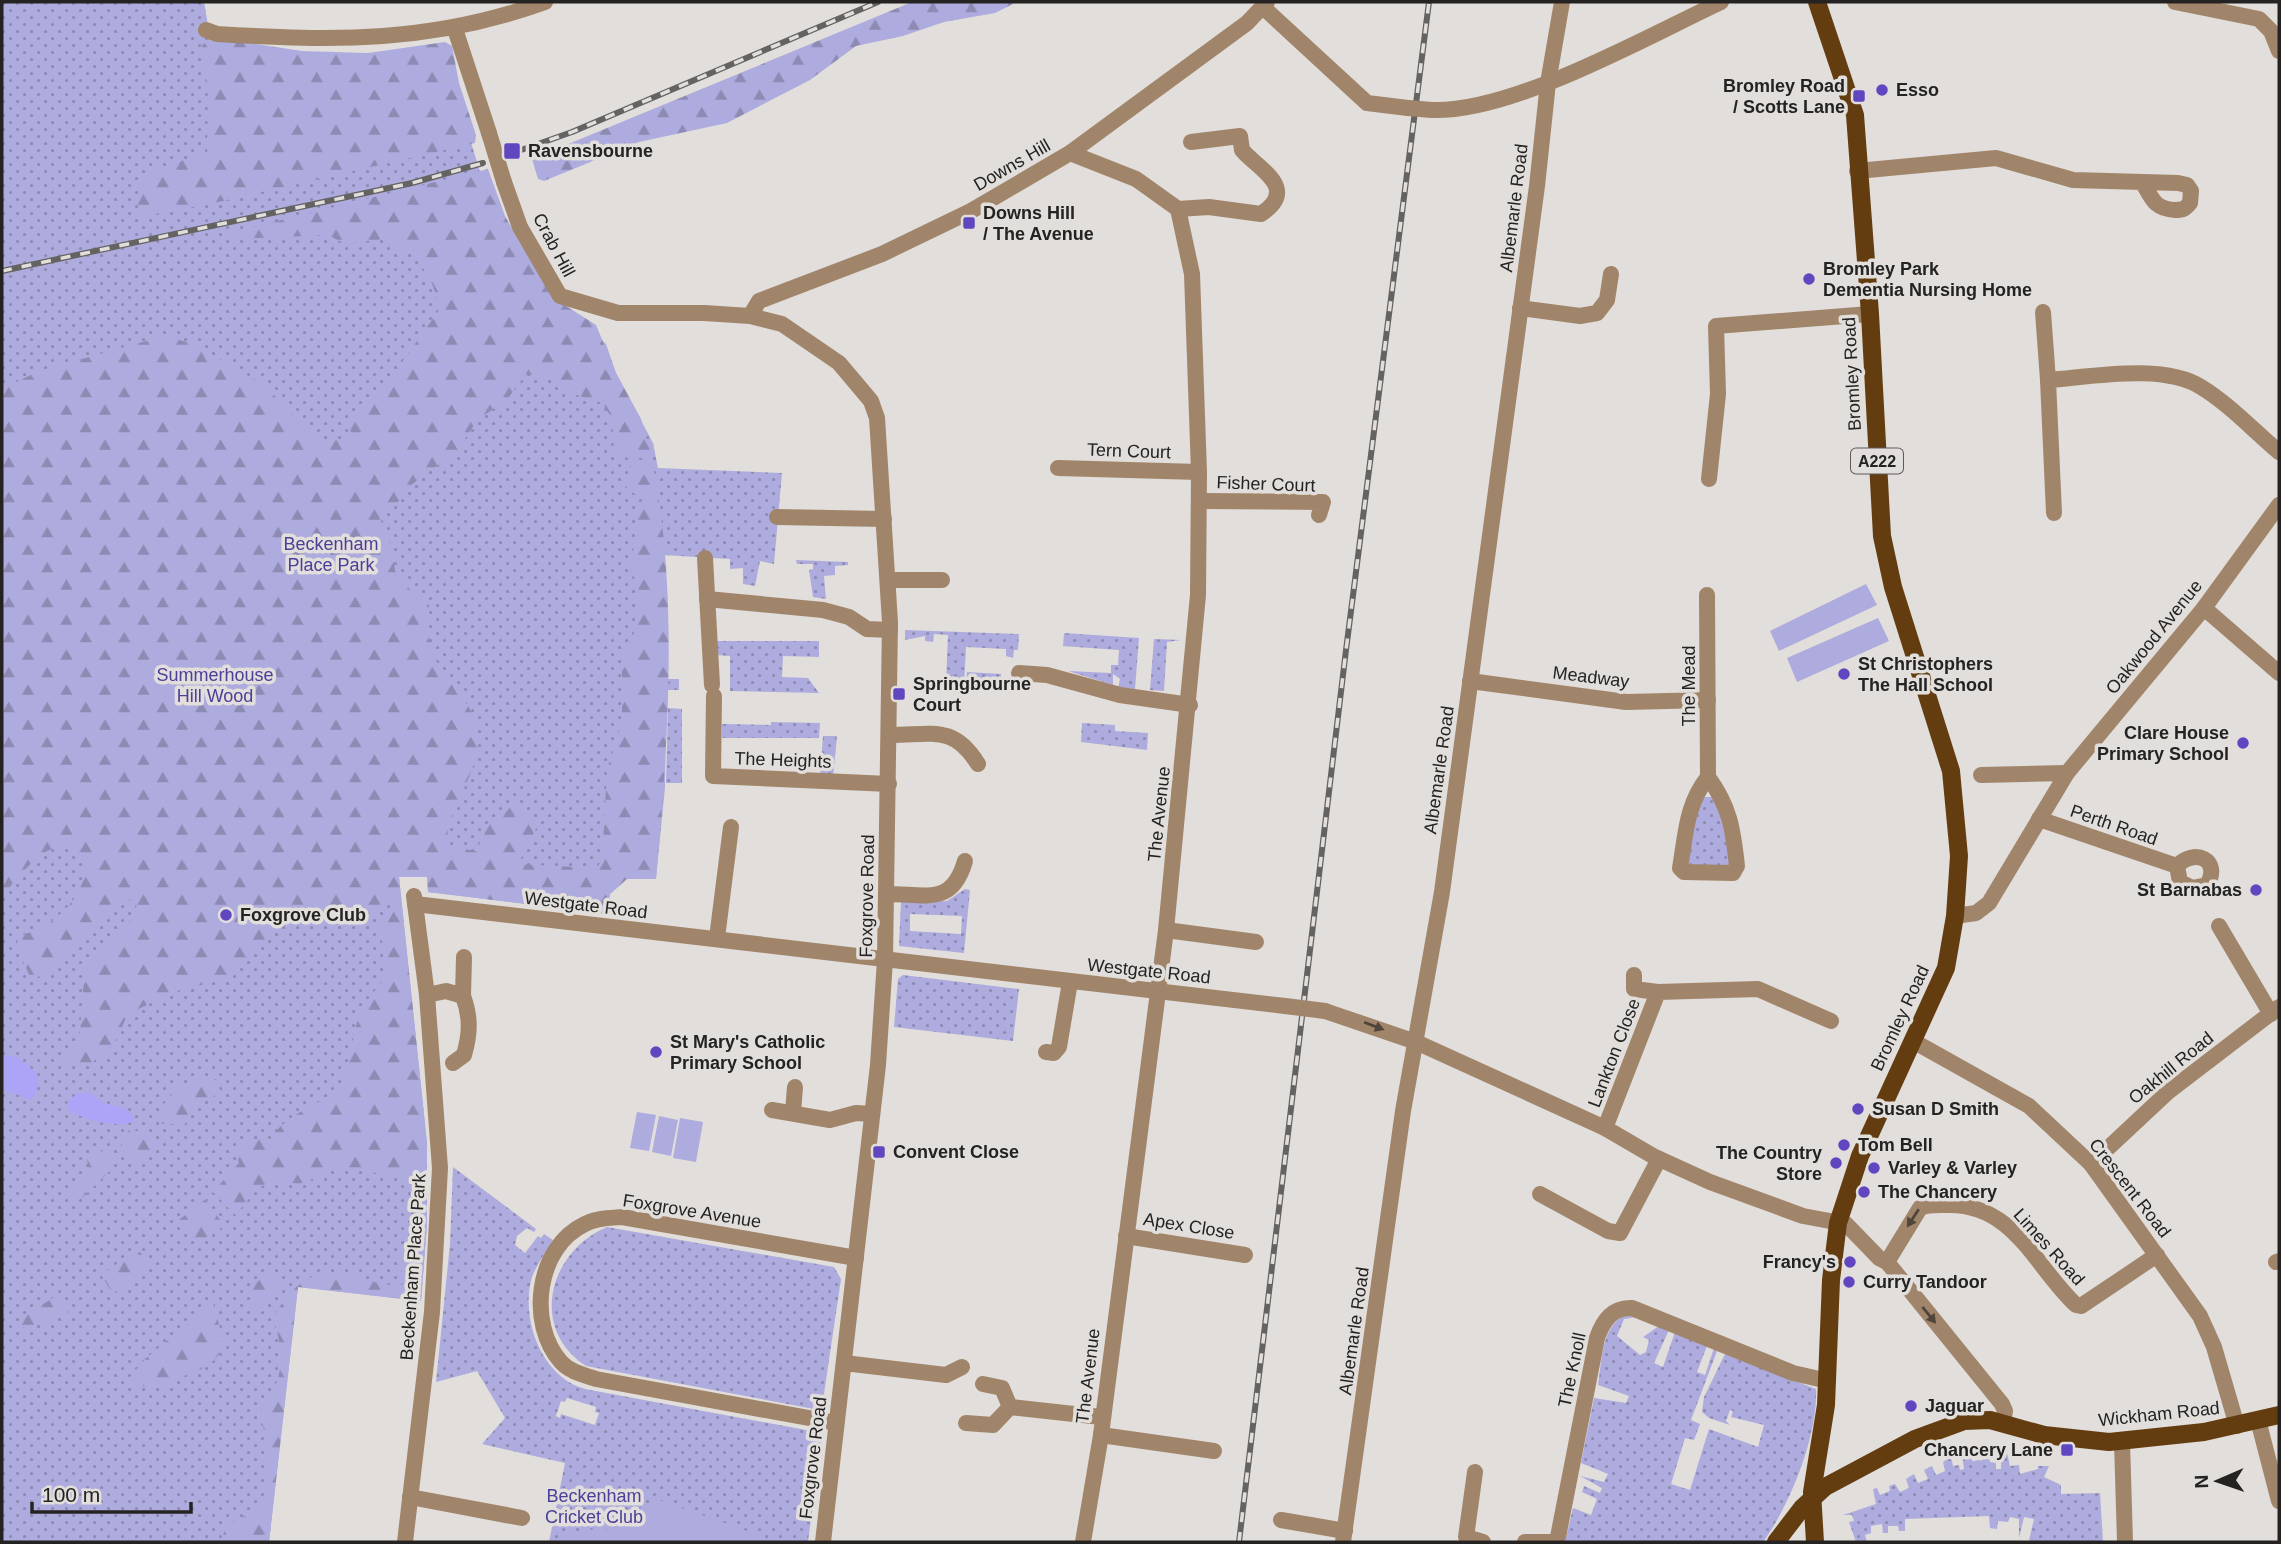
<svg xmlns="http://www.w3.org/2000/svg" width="2281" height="1544" font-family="Arial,sans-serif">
	<defs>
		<pattern id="green-dots" width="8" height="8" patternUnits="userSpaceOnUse" patternTransform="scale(1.75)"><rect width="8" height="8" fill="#aeabde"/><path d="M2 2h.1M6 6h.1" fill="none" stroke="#8d8bb4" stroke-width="1.8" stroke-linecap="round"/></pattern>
		<pattern id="forest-firs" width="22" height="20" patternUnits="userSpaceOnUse" patternTransform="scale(1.75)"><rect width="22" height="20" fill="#aeabde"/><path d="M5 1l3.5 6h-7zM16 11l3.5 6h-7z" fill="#8d8bb4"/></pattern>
	</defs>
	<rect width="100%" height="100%" fill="#e1dedb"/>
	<g fill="url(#green-dots)" fill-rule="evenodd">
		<path d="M2,2H204L213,54L470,139L491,208L513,260L606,344L616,373L653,443L658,468L782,473L774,564L760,561L755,586L743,584V568L730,569V559L663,555L667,679H679V690H666L665,787L656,879H627L610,894L607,914L428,892L427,877H399L427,1143V1224L421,1301L298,1287L269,1542H2Z"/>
		<path d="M796,560L848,562V565L835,566V575L824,576L826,599L813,597L809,570L813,569V564H797Z"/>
		<path d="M905,630L1019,634L1018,650H1014L1013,658L1006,656V649L966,647L964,685L946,684L948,635L934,634L933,642L925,641V636L905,640Z"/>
		<path d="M1064,633L1139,638L1135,689L1118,688L1120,679L1113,674V685L1068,671L1111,673V665H1118L1119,650L1063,646Z"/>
		<path d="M1154,639L1181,640L1167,642L1164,691L1150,690Z"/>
		<path d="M716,641H819V657L783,656L782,677L808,678L819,693L730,691V656L716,655Z"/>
		<path d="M967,672L1001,674V690L966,689Z"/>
		<path d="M668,708L682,709V783H666Z"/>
		<path d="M771,722L820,723L819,738H722V724L771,725Z"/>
		<path d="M1082,723L1115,725V731L1148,733L1147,750L1081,742Z"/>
		<path d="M823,736H837L833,777H820Z"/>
		<path d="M1702,797H1713L1717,801L1731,859L1729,866H1686L1694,804Z"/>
		<path d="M965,889L970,890L964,953L899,946L901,902L947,901ZM910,914L962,916L961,934L910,931Z"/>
		<path d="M903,975L1019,989L1013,1041L894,1027L898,979Z"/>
		<path d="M453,1167L536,1229L534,1232L527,1228L517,1236L515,1245L525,1253L538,1236L541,1238L544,1234L553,1240C546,1252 537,1264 532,1277C520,1318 541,1377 585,1389L817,1432L821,1441L808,1542H549L565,1463L482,1444L505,1418L477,1371L436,1382L450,1244ZM567,1398L596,1407L595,1412L599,1413L595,1425L561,1414L560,1418L556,1416L561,1401L565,1402Z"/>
		<path d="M607,1227L834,1267L841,1279L822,1407L819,1410L586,1366C529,1329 548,1252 607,1227Z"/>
		<path d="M1625,1315L1636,1317L1624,1319L1617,1336L1640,1355L1646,1352L1649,1340L1643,1337L1659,1326L1669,1330L1654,1363L1663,1367L1675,1332L1707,1346L1697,1372L1705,1375L1714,1348L1717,1351L1691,1420L1700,1424L1694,1440L1685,1438L1671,1484L1690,1490L1709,1429L1758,1447L1764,1425L1731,1417L1733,1411L1730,1410L1726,1421L1730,1425L1709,1418L1702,1412L1704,1397L1725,1354L1816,1389C1818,1436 1790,1505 1763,1542H1565L1573,1508L1591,1515L1597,1499L1582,1492L1584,1486L1600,1493L1602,1488L1580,1476L1604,1482L1608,1474L1581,1463L1594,1398L1626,1403L1629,1396L1598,1385C1602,1361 1601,1327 1625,1315Z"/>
		<path d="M1987,1449L1990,1462L1996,1463V1469H2001V1453H2007L2010,1466L2019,1465L2020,1474L2038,1469V1466H2049L2044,1477L2061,1485V1494L2100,1493L2103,1542H2033L2029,1540L2034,1519L2024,1517L2019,1538V1519L2010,1517L2008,1522L1998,1521L1997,1529L1990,1528L1989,1516L1905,1519V1531H1899L1898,1526H1888V1533H1883L1882,1524L1871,1526V1533L1865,1535L1867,1542H1856L1849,1522L1854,1521L1852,1515H1843L1876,1504L1873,1489L1877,1488L1880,1495L1890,1491L1889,1486L1895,1484L1900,1492L1909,1488L1906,1479L1914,1474L1918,1483L1928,1479L1924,1470L1932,1466L1936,1475L1945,1471L1943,1462L1951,1457L1953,1466L1959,1465L1960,1470L1964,1469L1962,1454L1971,1452L1972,1461L1983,1460L1982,1450Z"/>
	</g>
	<g fill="url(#forest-firs)">
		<path d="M912,2H1017L995,13L944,22L903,36L856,46L810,80L727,123L639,142L544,181L538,179L532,159Z"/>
		<path d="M217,38L302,51L368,53L445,42L452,46L459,83L476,135L475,143L214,203L139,217L137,198L143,174L207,152L208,97L202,45Z"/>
		<path d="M488,169L505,216L535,268L563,304L596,325L616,373L641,419L652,457L629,459L614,450L612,418L602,403L567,392L556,380L526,374L506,401L478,419L457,451L411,485L403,499L378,513L393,551L395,571L412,592L429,605C429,622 427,638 433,654C445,685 477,701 478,738C479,776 445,809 447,846L476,851L488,826L516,803L536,829L518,864L595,868L602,862L607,770L622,721V659L634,633L639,584L630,572C635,547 634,524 642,500L625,486L631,462L652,461C679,592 668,745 656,879H627L610,894L607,914L428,892L427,877H399L427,1143V1224L421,1301L298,1287L269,1542H221L226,1526L261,1507L267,1498L266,1455L268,1443L259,1414C284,1378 286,1360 273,1317C291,1287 314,1263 354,1276C371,1281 383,1286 402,1285L404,1278L396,1255L403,1244L412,1239L410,1183C402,1177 342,1165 332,1168C321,1172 314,1180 303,1183C290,1185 279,1177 266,1184C254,1190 244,1206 235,1215L213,1192L239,1163L236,1153C248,1142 254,1137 271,1139C281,1117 321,1103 342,1089L357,1022L367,1001L387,975L380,927L384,913L397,901L383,908L348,911L279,925L254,954L234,971L218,981L180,990L140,1008L126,1018L116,1040L106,1052L91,1063L63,1068L59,1060L78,1040L80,1031L85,966L130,921L138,902L133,899L126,902L85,935L47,974L31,979L17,947L18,937C26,932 37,932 44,927C72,906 86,891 86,855L66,843C39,850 19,875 2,897V389L39,371L164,336L194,344L264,385L316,438L325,443L351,436L349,420L393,375L439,310C436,284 425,269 408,250H397L384,239L345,244L328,235L258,238L235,237L229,233Z"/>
		<path d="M199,1079H216L220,1090L211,1099L200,1101L185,1124H161L155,1119C160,1104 171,1100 177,1085H193Z"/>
		<path d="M129,1130L146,1132L155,1145L139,1161L125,1155L121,1142Z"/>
		<path d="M100,1151L111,1153L114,1167L81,1199L72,1198L68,1189L78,1184L89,1171L87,1159Z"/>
		<path d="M206,1199L224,1226L197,1244L175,1223Z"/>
		<path d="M137,1249L152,1266L113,1294L101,1275Z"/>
		<path d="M276,1274L283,1279L266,1308L256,1317L250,1287L265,1276Z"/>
		<path d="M59,1294L68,1314L25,1328L19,1324L21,1318Z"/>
		<path d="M213,1303L223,1339L218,1346L219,1354C204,1376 179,1373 158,1388L135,1385L130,1377L145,1359Z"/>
	</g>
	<g fill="#aeabde">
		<path d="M1866,584L1877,605L1779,651L1770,631Z"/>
		<path d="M1878,618L1889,641L1797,682L1787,658Z"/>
		<path d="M637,1112L656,1115L649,1151L630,1148Z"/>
		<path d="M659,1116L678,1120L671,1156L652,1152Z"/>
		<path d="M680,1118L703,1122L696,1162L673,1158Z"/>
		<path d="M659,1500L753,1533L767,1542H561L559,1535L606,1527L609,1538L640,1508Z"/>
	</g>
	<g fill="#aca4f6">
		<path d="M2,1055C19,1055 27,1063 38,1076L37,1090L31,1100L2,1089Z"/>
		<path d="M87,1092L106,1104L124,1108L133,1116V1122C113,1128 87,1120 69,1111L67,1103L76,1094Z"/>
	</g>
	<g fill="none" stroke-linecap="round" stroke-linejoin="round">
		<g stroke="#a1856a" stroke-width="16">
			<path d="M2175,2L2259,19L2271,31L2279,51"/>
			<path d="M1264,8L1367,103L1408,108"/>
			<path d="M455,29L489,133"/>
			<path d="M206,30L217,34C335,41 432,43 545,2"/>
			<path d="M1432,110C1512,113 1646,37 1721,2"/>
			<path d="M1070,153L1136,179L1178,209L1192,274L1199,472L1198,595L1166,930L1101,1435L1083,1542"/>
			<path d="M1857,171L1996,158L2073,180L2178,183L2187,185L2191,191L2190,203C2185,209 2183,210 2175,210C2155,209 2152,199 2143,183"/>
			<path d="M504,182L520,227L560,296L618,313H704L750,316L782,324L839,363L871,401L877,418L890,622L885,960L878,1065L823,1542"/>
			<path d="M1178,209L1209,207L1261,214C1300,188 1258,169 1242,150L1240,136L1191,142"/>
			<path d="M1520,308L1580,316L1597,313L1607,300L1611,274"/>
			<path d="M2043,312L2048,380"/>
			<path d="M750,316L759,301L882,254L971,211L1070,153L1247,23L1267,2"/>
			<path d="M1058,468L1199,472"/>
			<path d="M1709,479L1718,394L1716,326L1870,314"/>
			<path d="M1199,501L1323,502L1319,515"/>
			<path d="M2054,513L2048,380C2091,377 2163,363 2201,387C2229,404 2254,431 2279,452"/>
			<path d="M777,517L884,519"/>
			<path d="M705,558L712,685"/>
			<path d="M888,580H942"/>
			<path d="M1707,595L1708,777"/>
			<path d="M707,599L823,610L849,617L867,629L890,630"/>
			<path d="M2204,608L2279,673"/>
			<path d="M1019,673L1047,675L1120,695L1190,705"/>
			<path d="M1470,681L1626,702L1708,700"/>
			<path d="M714,696L713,776L889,784"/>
			<path d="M890,735C932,735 953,724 978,764"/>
			<path d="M1981,775L2067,773"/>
			<path d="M1708,777C1730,807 1733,829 1737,866L1733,873L1684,872L1680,868C1686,833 1686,805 1708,777Z"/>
			<path d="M2039,819L2177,866C2194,848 2222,859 2207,885L2192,888L2180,882L2177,866"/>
			<path d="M887,894C927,894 952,906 965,861"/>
			<path d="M415,904L1285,1006"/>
			<path d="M1955,916L1976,913L1989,903L2067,773L2204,608L2279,505"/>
			<path d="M2219,926L2271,1014"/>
			<path d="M1166,930L1256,942"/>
			<path d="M717,938L731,827"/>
			<path d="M1634,975V989L1658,992"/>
			<path d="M427,995L446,991L463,996L464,957"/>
			<path d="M1325,1011L1416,1042L1605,1128L1653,1156L1710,1182L1803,1216L1846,1224L1879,1258L1887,1262L2002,1404L2005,1411L2003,1422"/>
			<path d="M1913,1041L2029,1106L2091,1164L2200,1316L2214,1347L2237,1426"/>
			<path d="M1046,1052L1054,1053L1059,1047L1070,982"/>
			<path d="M453,1063L464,1055C470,1034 471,1018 463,996"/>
			<path d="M772,1110L830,1120L856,1113L872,1114"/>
			<path d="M793,1112L795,1087"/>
			<path d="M1605,1128L1658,992L1758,989L1831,1021"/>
			<path d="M2091,1164L2168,1092L2279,1007"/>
			<path d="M1540,1194L1608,1231L1620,1233L1659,1159"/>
			<path d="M1126,1236L1245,1255"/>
			<path d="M1887,1262L1920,1208C1928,1204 1938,1205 1947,1205C2014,1203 2035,1267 2076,1305L2081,1306L2157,1255"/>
			<path d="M2276,1262L2279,1261"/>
			<path d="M844,1363L946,1375L962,1367"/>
			<path d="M983,1384L1002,1388L1010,1407"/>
			<path d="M1010,1407L1101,1417"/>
			<path d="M2258,1420L2279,1501"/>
			<path d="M836,1423L596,1379C584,1375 570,1372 561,1362C527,1324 536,1247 585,1224C596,1218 609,1218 622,1217L856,1258"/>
			<path d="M966,1423L993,1425L1010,1407"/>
			<path d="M1101,1435L1214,1451"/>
			<path d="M2122,1442L2125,1542"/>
			<path d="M1475,1472L1466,1537L1483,1542"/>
			<path d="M410,1497L522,1518"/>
			<path d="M1281,1520L1345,1531"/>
			<path d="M405,1542L432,1312L440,1168L427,995L414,896"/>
			<path d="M1343,1542L1403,1111L1442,892L1537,186L1548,83L1562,2"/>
			<path d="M1525,1542H1554"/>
			<path d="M1557,1542L1597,1338C1603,1321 1612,1307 1632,1308L1793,1373L1828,1381"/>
		</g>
		<g stroke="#633d10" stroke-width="18">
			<path d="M1776,1542L1802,1508L1825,1487L1915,1439L1964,1421L1990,1420L2044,1435L2109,1442L2204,1432L2279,1415"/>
			<path d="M1815,1542L1812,1492L1826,1405L1831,1280L1838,1223L1860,1156L1946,968L1955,916L1959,856L1951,771L1893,587L1882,536L1870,314L1855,115L1817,2"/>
		</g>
		<g stroke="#656361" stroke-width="6">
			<g id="rail">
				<path d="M493,160L572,132L878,2"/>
				<path d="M2,271L412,183L483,163"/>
				<path d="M1239,1542L1346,650L1429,2"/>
			</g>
		</g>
		<use href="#rail" stroke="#e1dedb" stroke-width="3.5" stroke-dasharray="10" stroke-linecap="butt"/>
		<g stroke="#a1856a" stroke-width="16">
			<path d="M1408,108L1432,110"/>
			<path d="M489,133L504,182"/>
			<path d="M1285,1006L1325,1011"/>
		</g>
	</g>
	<defs><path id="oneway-solid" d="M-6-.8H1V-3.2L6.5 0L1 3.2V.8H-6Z" transform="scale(1.75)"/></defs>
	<g fill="#50453b">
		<use href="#oneway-solid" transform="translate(1374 1026) rotate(21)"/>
		<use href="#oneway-solid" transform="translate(1913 1218) rotate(123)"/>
		<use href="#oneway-solid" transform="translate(1929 1315) rotate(51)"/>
	</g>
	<g fill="#6047c0" stroke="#e1dedb" stroke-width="2.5">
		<circle cx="1882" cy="90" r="7"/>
		<rect x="1852" y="89" width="14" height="14" rx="3.5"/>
		<rect x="503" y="142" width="18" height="18" rx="3.5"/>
		<rect x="962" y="216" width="14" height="14" rx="3.5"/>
		<circle cx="1809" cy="279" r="7"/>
		<circle cx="1844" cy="674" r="7"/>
		<rect x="892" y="687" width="14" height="14" rx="3.5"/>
		<circle cx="2243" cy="743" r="7"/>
		<circle cx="2256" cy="890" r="7"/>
		<circle cx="226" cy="915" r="7"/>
		<circle cx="656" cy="1052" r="7"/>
		<circle cx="1858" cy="1109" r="7"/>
		<circle cx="1844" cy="1145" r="7"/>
		<rect x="872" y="1145" width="14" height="14" rx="3.5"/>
		<circle cx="1836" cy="1163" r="7"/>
		<circle cx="1874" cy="1168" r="7"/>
		<circle cx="1864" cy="1192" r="7"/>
		<circle cx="1850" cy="1262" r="7"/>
		<circle cx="1849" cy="1282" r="7"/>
		<circle cx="1911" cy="1406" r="7"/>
		<rect x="2060" y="1443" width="14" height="14" rx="3.5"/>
	</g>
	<g text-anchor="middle" stroke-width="7" stroke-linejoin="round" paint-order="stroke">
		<rect fill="#e1dedb" stroke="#5d5b5a" stroke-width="2" x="1851" y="448.5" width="52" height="25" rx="5"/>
		<g font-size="16" font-weight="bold" fill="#242322">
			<text x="1877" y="467">A222</text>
		</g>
		<g font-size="18" font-weight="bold" fill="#242322" stroke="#e1dedb" text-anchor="start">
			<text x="1845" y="92" text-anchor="end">Bromley Road<tspan x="1845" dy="21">/ Scotts Lane</tspan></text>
			<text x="1896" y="96">Esso</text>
			<text x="528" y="157">Ravensbourne</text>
			<text x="983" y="219">Downs Hill<tspan x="983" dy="21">/ The Avenue</tspan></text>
			<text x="1823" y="275">Bromley Park<tspan x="1823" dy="21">Dementia Nursing Home</tspan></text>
			<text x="1858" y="670">St Christophers<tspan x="1858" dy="21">The Hall School</tspan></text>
			<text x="913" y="690">Springbourne<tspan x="913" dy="21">Court</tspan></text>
			<text x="2229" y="739" text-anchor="end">Clare House<tspan x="2229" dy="21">Primary School</tspan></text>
			<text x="2242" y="896" text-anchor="end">St Barnabas</text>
			<text x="240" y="921">Foxgrove Club</text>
			<text x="670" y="1048">St Mary's Catholic<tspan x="670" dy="21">Primary School</tspan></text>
			<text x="1872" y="1115">Susan D Smith</text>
			<text x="1858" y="1151">Tom Bell</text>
			<text x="893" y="1158">Convent Close</text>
			<text x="1822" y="1159" text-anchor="end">The Country<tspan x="1822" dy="21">Store</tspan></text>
			<text x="1888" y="1174">Varley &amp; Varley</text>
			<text x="1878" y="1198">The Chancery</text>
			<text x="1836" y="1268" text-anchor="end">Francy's</text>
			<text x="1863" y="1288">Curry Tandoor</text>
			<text x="1925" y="1412">Jaguar</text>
			<text x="2053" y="1456" text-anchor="end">Chancery Lane</text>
		</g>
		<g font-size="18" fill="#242322" stroke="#e1dedb">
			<text transform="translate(1012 165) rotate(-30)" y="6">Downs Hill</text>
			<text transform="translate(1514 208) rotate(-83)" y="6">Albemarle Road</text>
			<text transform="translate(554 245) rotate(62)" y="6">Crab Hill</text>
			<text transform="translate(1852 374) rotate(-93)" y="6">Bromley Road</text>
			<text transform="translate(1129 451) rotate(2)" y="6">Tern Court</text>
			<text transform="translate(1266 484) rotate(2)" y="6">Fisher Court</text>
			<text transform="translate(2154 637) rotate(-51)" y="6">Oakwood Avenue</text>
			<text transform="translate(1591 677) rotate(7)" y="6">Meadway</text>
			<text transform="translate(1689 686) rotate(-90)" y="6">The Mead</text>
			<text transform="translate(783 760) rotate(2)" y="6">The Heights</text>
			<text transform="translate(1439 770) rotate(-82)" y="6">Albemarle Road</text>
			<text transform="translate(1159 814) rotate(-84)" y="6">The Avenue</text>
			<text transform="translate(2114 825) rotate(19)" y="6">Perth Road</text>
			<text transform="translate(867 896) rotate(-89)" y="6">Foxgrove Road</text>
			<text transform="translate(586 905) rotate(7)" y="6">Westgate Road</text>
			<text transform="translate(1149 971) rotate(6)" y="6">Westgate Road</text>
			<text transform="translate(1900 1018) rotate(-65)" y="6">Bromley Road</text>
			<text transform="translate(1614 1053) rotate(-69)" y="6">Lankton Close</text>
			<text transform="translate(2171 1068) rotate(-39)" y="6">Oakhill Road</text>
			<text transform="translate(2130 1188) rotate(52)" y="6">Crescent Road</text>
			<text transform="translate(692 1211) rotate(9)" y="6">Foxgrove Avenue</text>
			<text transform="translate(1189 1226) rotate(9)" y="6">Apex Close</text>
			<text transform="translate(2049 1247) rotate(48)" y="6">Limes Road</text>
			<text transform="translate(413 1267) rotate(-86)" y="6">Beckenham Place Park</text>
			<text transform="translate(1354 1331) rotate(-82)" y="6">Albemarle Road</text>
			<text transform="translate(1572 1370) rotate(-78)" y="6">The Knoll</text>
			<text transform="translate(1088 1376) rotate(-83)" y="6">The Avenue</text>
			<text transform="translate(2159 1414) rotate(-6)" y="6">Wickham Road</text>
			<text transform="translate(813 1458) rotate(-83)" y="6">Foxgrove Road</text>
		</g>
		<g font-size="18" fill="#4f3d9a" stroke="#e1dedb">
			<text x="331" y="550">Beckenham<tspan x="331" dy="21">Place Park</tspan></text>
			<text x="215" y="681">Summerhouse<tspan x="215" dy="21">Hill Wood</tspan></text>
			<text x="594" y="1502">Beckenham<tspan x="594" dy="21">Cricket Club</tspan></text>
		</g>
	</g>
	<rect width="2281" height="1544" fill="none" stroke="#242322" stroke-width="7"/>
	<g transform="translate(2218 1481) rotate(268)" stroke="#e1dedb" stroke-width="5" paint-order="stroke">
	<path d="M0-5L12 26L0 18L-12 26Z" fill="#242322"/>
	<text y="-10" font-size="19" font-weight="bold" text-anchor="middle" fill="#242322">N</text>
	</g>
	<path d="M32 1502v10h159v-10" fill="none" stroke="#242322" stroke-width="3.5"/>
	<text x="42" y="1502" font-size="21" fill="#242322" stroke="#e1dedb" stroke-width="5" paint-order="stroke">100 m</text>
</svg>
